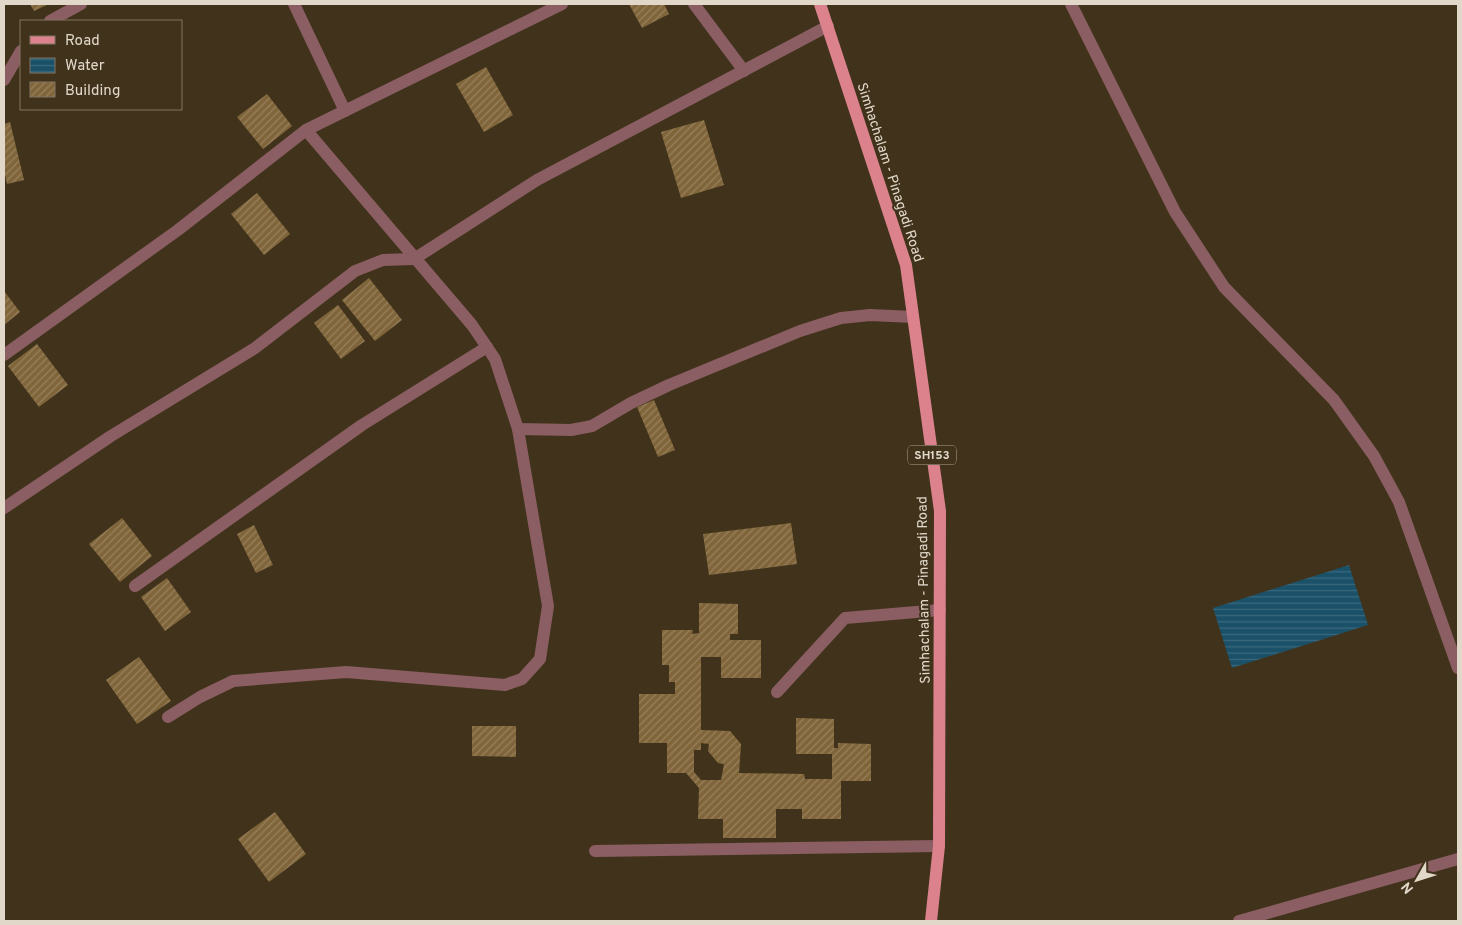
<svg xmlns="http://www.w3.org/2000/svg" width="1462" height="925" font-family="Overpass,sans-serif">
	<defs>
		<pattern id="water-rules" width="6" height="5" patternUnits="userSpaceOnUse" patternTransform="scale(1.25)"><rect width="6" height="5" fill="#1a5169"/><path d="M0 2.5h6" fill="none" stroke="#3b697d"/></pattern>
		<pattern id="building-hatch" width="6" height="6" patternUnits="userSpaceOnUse" patternTransform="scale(1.25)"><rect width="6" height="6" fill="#80653a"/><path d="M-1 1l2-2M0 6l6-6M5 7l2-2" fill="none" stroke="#98815e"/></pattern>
	</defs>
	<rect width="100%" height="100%" fill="#41331b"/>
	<path fill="url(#water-rules)" d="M1349,565L1368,625L1232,668L1213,608Z"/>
	<g fill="url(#building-hatch)" fill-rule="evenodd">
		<path d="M30,4H49L34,11Z"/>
		<path d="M629,4H664L669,14L642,28Z"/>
		<path d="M486,67L513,115L484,132L456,84Z"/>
		<path d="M267,94L292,126L263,149L237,117Z"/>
		<path d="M704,120L724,185L681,198L661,132Z"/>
		<path d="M10,122L24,180L7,184L4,170V124Z"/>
		<path d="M257,193L290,234L264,255L231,214Z"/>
		<path d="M369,278L402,320L375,341L342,300Z"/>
		<path d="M4,291L20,312L4,325Z"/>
		<path d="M338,305L365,341L341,359L314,323Z"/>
		<path d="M37,344L68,385L39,407L8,366Z"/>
		<path d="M654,400L675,450L658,457L637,407Z"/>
		<path d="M122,518L152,556L120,582L89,544Z"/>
		<path d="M791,523L797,564L709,575L703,534Z"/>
		<path d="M254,525L273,565L256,573L237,534Z"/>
		<path d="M167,578L191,612L165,631L141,597Z"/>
		<path d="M699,603L738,604V634H730V640H761V678H721V657H701V730L730,731L741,744L739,773L804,774L805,779H832V754H796V718L834,719V748H838V743L871,744V781H841V819H802V809H776V838H723V819H698L699,788L686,773H667V743H639V694H675V682H669V665H662V630H693L692,634L699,633ZM701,743L709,744L708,751L718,763L724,764L721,780H701L694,772V750H701Z"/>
		<path d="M139,657L171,701L137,724L106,680Z"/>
		<path d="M472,726H516V757L472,756Z"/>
		<path d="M275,812L306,854L269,882L238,839Z"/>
	</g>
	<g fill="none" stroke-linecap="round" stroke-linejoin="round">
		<g stroke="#8a5e62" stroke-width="12">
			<path d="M518,429L571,430L592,426L631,403L669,385L800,331L841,318L870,315L913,317"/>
			<path d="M777,692L845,618L940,610"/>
			<path d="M595,851L939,846"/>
			<path d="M1239,921L1458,859"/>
		</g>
		<g stroke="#8a5e62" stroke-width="12">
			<path d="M294,4L345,111"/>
			<path d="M694,4L744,71"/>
			<path d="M1071,4L1175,212L1224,287L1334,400L1374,456L1399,502L1458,668"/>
			<path d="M50,21L81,4"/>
			<path d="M4,80L21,51"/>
			<path d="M306,130L562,4"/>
			<path d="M4,355L178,230L306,130L472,325L495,359L518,429L548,606L540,659L522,679L505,685L346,672L233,681L200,697L168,717"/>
			<path d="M4,508L111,436L255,348L355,271L383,260L414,259L537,180L828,26"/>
			<path d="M135,586L362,425L487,347"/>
		</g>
		<path stroke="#db828d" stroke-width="12" d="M820,4L906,265L940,511L939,846L931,921"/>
	</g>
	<g text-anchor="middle" stroke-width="4" stroke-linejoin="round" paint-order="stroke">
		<rect fill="#41331b" stroke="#b1a696" stroke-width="1" x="908" y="445.5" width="48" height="19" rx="4"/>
		<g font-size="12" font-weight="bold" fill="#e1d8ca">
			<text x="932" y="459">SH153</text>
		</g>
		<g font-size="14" fill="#e1d8ca" stroke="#41331b">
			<text transform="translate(891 172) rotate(72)" y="5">Simhachalam - Pinagadi Road</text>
			<text transform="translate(923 590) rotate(-91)" y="5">Simhachalam - Pinagadi Road</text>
		</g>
	</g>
	<rect width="1462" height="925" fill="none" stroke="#e1d8ca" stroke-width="10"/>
	<rect x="20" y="20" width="162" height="90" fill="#41331b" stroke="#817561"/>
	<rect x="30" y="36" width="25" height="8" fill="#db828d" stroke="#817561"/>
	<text x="65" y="45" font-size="15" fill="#e1d8ca">Road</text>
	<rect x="30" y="58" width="25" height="15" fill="url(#water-rules)" stroke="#817561"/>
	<text x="65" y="70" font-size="15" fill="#e1d8ca">Water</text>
	<rect x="30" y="82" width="25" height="15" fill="url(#building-hatch)" stroke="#817561"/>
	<text x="65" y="95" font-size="15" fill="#e1d8ca">Building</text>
	<g transform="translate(1417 880) rotate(231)" stroke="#41331b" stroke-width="4" paint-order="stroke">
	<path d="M0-4L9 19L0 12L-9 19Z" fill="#e1d8ca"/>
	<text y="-8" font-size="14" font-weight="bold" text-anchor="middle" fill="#e1d8ca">N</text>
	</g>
</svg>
